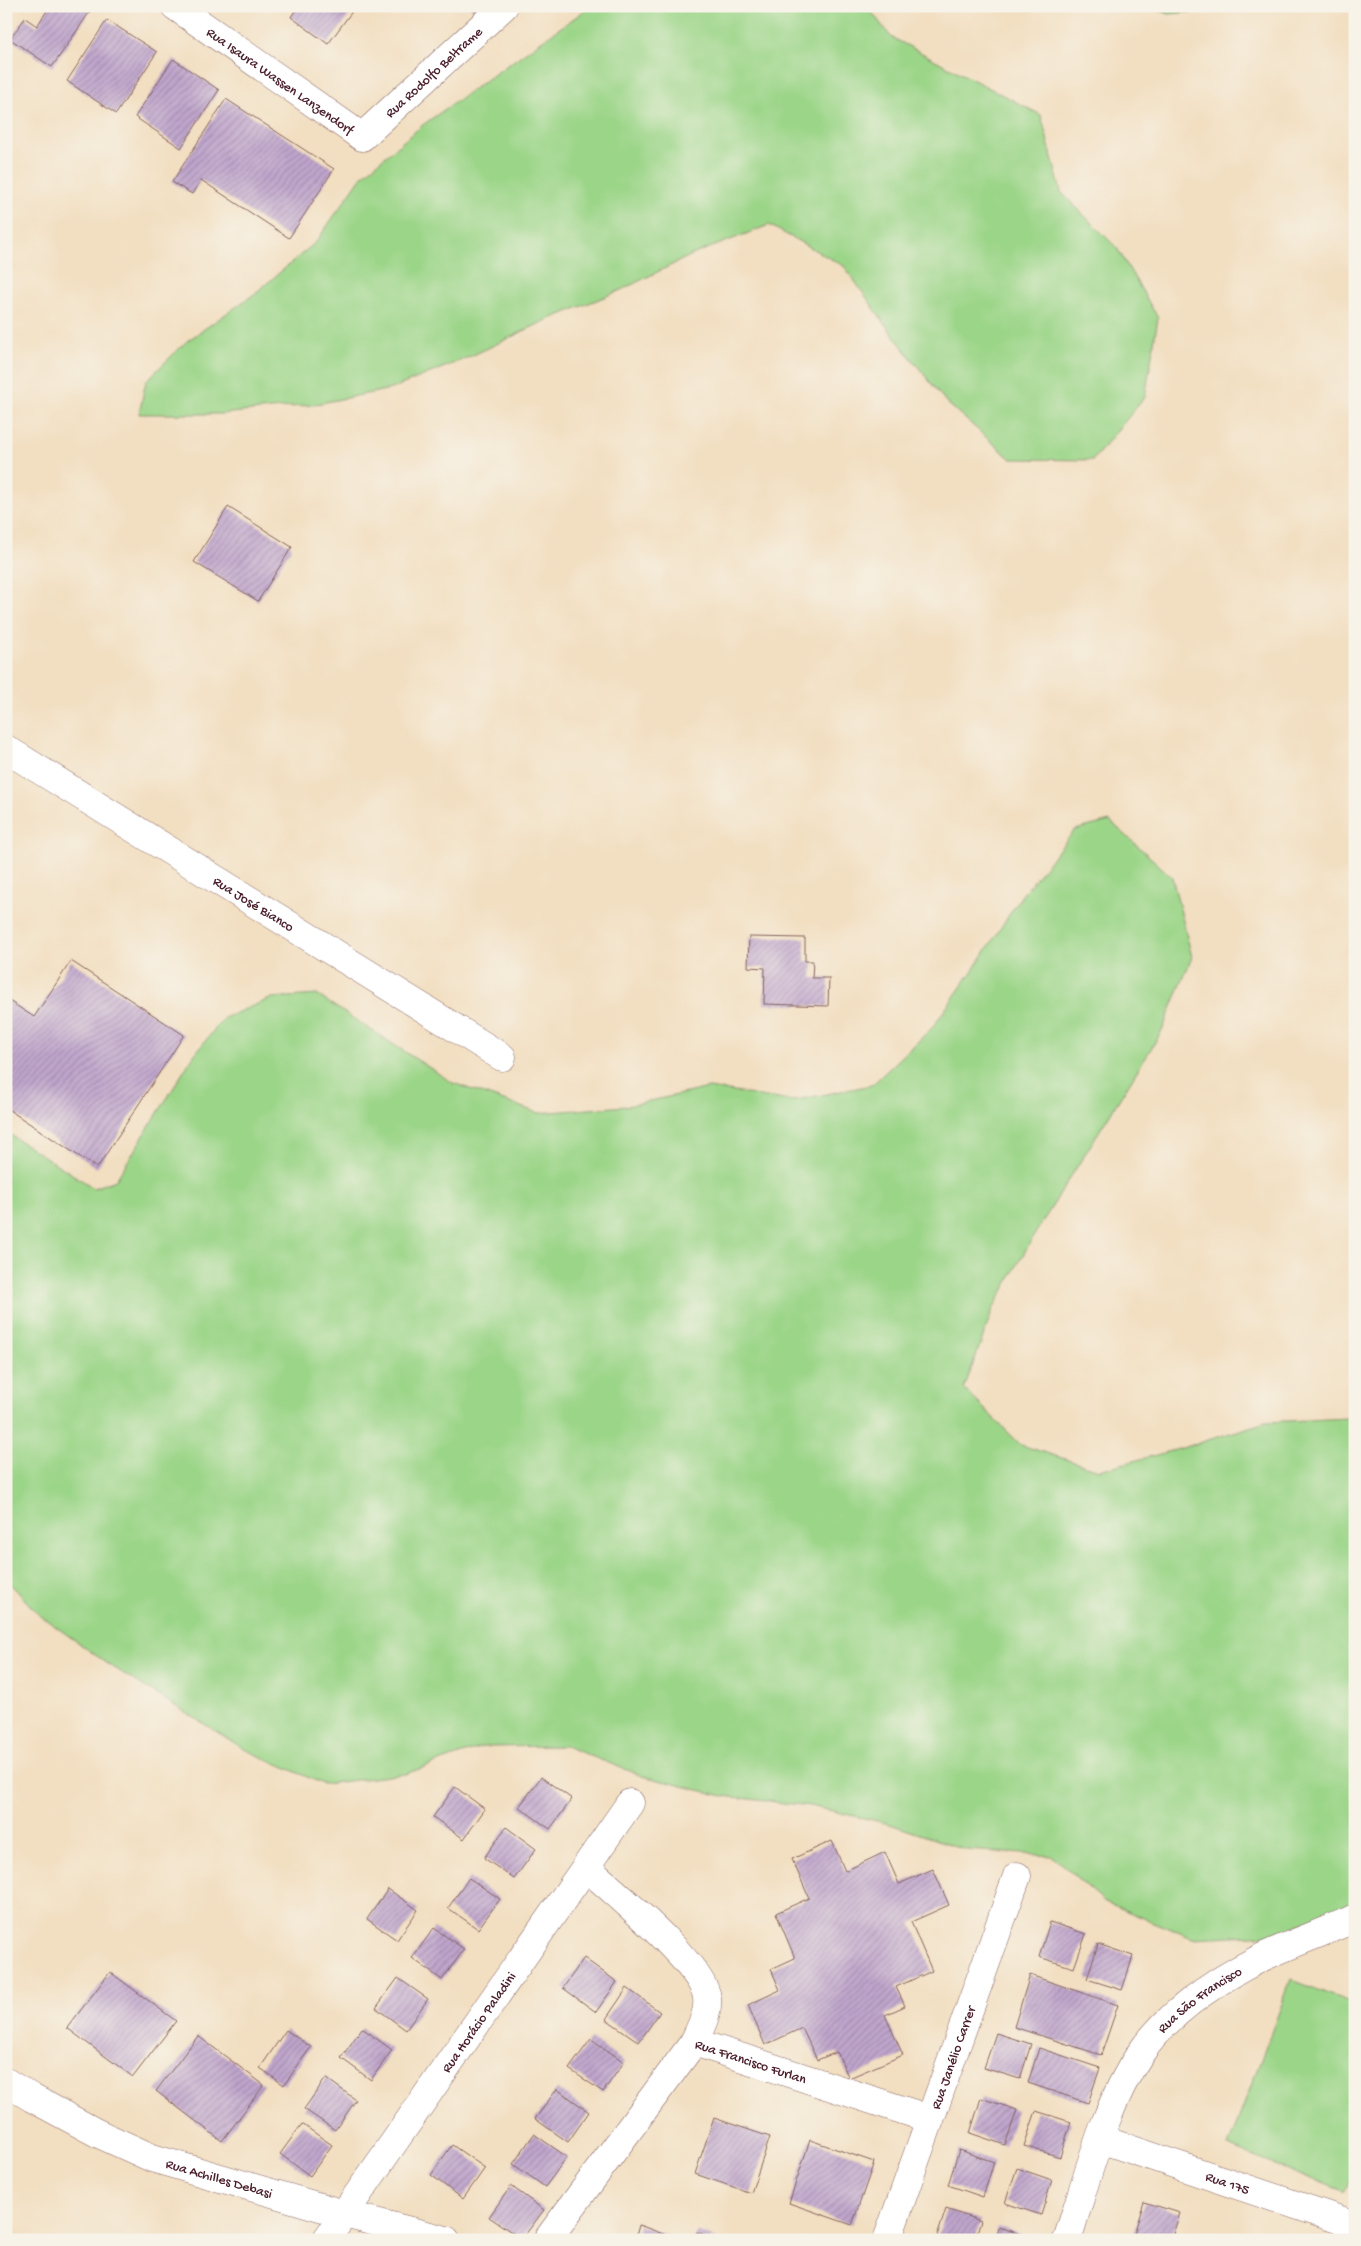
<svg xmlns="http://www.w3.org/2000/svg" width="1361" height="2246" font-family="'Gochi Hand',sans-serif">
	<defs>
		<pattern id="building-hatch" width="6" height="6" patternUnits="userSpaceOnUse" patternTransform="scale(1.25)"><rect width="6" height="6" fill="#c0a6cd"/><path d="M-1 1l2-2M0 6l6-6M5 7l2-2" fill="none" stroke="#9e87a7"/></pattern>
	</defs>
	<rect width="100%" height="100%" fill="#f7f3e8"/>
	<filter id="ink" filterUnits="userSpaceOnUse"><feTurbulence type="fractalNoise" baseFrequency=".02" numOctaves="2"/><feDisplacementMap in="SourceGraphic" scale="10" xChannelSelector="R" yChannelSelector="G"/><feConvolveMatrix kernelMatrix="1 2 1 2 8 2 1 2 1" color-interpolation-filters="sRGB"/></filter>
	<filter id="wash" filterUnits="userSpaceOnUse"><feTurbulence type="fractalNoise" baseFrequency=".0096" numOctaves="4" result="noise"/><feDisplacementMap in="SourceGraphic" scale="20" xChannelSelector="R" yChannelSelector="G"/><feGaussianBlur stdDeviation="1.12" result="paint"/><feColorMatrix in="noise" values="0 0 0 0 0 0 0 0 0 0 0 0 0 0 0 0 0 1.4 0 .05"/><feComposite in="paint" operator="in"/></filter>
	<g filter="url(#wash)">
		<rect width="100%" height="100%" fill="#f2dec0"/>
		<g fill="#9bd588" stroke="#727a5a">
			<path d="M591,6H867L891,37L1041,115L1061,192L1117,248L1158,318L1145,397L1093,460L1011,459L946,402L893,335L844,266L769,225L694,254L621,290L545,321L469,357L391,389L311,405L221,414H139L146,381L187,341L253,295L316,242L362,176L424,124Z"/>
			<path d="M1145,6H1255L1169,14Z"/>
			<path d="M1110,821L1172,877L1192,957L1162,1031L1033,1237L993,1309L964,1389L1021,1445L1099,1470L1179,1449L1266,1422L1348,1418L1355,1423V1905L1273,1934L1192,1938L1105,1902L1052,1856L967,1850L890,1824L810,1806L723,1796L642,1776L565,1746L482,1747L405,1774L323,1784L246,1750L108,1664L38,1614L6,1579V1132L94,1188L116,1180L194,1055L224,1018L272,998L317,995L453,1083L538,1113L627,1106L709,1088L791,1101L872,1085L932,1028L978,963L1022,895L1075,830Z"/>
			<path d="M1291,1980L1355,2004V2169L1346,2192L1228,2147Z"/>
		</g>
		<g id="blocks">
			<g fill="url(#building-hatch)">
				<path d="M50,6L93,7L52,67L10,39L25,18L37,26Z"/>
				<path d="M298,6H356L328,44L291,17Z"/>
				<path d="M469,6H485L479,14Z"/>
				<path d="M107,20L157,52L116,114L67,81Z"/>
				<path d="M173,59L219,90L181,148L135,117Z"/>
				<path d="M226,99L334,169L289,238L201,180L192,194L172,182Z"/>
				<path d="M228,507L292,547L258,601L194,562Z"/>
				<path d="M749,937L805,938V961H813L812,978H829L828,1006L764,1004L765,968L748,967Z"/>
				<path d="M71,961L184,1035L97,1168L6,1108V999L34,1017Z"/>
				<path d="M541,1777L572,1799L550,1829L519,1807Z"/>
				<path d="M455,1787L485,1809L464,1839L433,1817Z"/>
				<path d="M506,1827L536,1849L514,1879L484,1858Z"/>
				<path d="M832,1841L845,1871L885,1852L899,1884L933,1869L949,1905L911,1922L932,1971L896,1987L905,2006L885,2015L903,2055L849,2078L837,2052L817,2060L802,2028L765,2045L748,2005L780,1990L771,1969L795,1958L776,1913L809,1898L792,1859Z"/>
				<path d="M469,1878L500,1899L478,1929L448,1908Z"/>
				<path d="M388,1889L418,1910L397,1940L367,1919Z"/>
				<path d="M1050,1922L1086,1934L1074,1968L1039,1957Z"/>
				<path d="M434,1928L464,1949L442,1980L412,1958Z"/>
				<path d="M1098,1944L1133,1956L1122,1990L1087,1979Z"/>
				<path d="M584,1958L617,1982L596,2012L563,1988Z"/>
				<path d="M110,1972L176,2021L133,2077L67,2028Z"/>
				<path d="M1030,1975L1118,2005L1101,2055L1014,2027Z"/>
				<path d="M398,1978L428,1999L406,2030L376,2008Z"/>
				<path d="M627,1988L660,2012L639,2042L606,2019Z"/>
				<path d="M362,2028L392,2050L371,2080L341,2058Z"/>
				<path d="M286,2030L311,2047L284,2085L260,2068Z"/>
				<path d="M996,2033L1031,2044L1020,2079L984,2068Z"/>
				<path d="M198,2036L264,2085L222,2141L156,2091Z"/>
				<path d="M591,2039L624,2062L603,2092L569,2069Z"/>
				<path d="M1039,2048L1100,2068L1088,2103L1028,2083Z"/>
				<path d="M326,2078L356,2100L335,2130L304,2109Z"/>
				<path d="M557,2089L589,2112L568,2142L535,2119Z"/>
				<path d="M981,2098L1017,2110L1005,2145L970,2133Z"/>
				<path d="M1036,2111L1071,2122L1060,2157L1024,2146Z"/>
				<path d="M714,2118L770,2137L751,2193L695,2174Z"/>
				<path d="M302,2124L332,2145L310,2176L280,2154Z"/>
				<path d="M534,2134L567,2157L545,2187L513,2164Z"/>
				<path d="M810,2140L874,2162L852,2225L789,2203Z"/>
				<path d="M452,2145L485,2168L463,2199L431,2175Z"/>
				<path d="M959,2150L994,2162L983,2197L948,2185Z"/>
				<path d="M1017,2168L1052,2180L1041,2215L1005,2203Z"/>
				<path d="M511,2186L544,2210L522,2239L489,2217Z"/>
				<path d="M1144,2202L1180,2213L1171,2240H1142L1133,2237Z"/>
				<path d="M946,2209L981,2221L975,2240H936Z"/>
				<path d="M639,2225L674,2238V2240H635Z"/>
				<path d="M998,2227L1036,2239V2240H994Z"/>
				<path d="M697,2232L718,2240H694Z"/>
			</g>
		</g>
	</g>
	<g filter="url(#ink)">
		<use href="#blocks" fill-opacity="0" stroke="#85625f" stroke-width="1"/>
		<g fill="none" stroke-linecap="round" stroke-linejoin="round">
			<g stroke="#85625f" stroke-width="29">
				<g id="minor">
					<path id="s1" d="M175,6L362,137L504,6"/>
					<path id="s2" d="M6,749L502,1057"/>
					<path id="s3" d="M694,2042L930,2119"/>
					<path id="s4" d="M6,2082L32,2098L97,2133L152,2158L344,2214L446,2240"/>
					<path id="s5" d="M1100,2139L1355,2225"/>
					<path id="s6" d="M326,2240L630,1803"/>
					<path d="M547,2240L694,2042C700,2028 709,2013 707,1998C704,1966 613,1891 586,1867"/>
					<path id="s7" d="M887,2240L1017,1876"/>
					<path id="s8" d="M1067,2240C1087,2179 1104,2107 1140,2054C1168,2013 1214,1982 1257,1960C1289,1944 1323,1933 1355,1918"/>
				</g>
			</g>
			<use href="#minor" stroke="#fff" stroke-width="28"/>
		</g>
	</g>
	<g text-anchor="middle" stroke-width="5" stroke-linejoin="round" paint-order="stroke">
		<g font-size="14" fill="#4a1f2b" stroke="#f7f3e8">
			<text dy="5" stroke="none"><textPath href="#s1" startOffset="325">Rua Rodolfo Beltrame</textPath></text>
			<text dy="5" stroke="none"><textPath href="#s1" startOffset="129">Rua Isaura Wassen Lanzendorf</textPath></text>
			<text dy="5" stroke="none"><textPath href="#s2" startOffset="292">Rua José Bianco</textPath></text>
			<text dy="5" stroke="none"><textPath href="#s8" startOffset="282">Rua São Francisco</textPath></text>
			<text dy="5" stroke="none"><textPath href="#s6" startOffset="266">Rua Horácio Paladini</textPath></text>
			<text dy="5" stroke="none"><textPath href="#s7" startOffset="194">Rua Janélio Carrer</textPath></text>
			<text dy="5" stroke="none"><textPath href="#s3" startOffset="60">Rua Francisco Furlan</textPath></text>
			<text dy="5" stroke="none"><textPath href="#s4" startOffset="235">Rua Achilles Debasi</textPath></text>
			<text dy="5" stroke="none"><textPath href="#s5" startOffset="135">Rua 175</textPath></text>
		</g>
	</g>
	<rect width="1361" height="2246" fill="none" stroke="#f7f3e8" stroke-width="25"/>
</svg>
